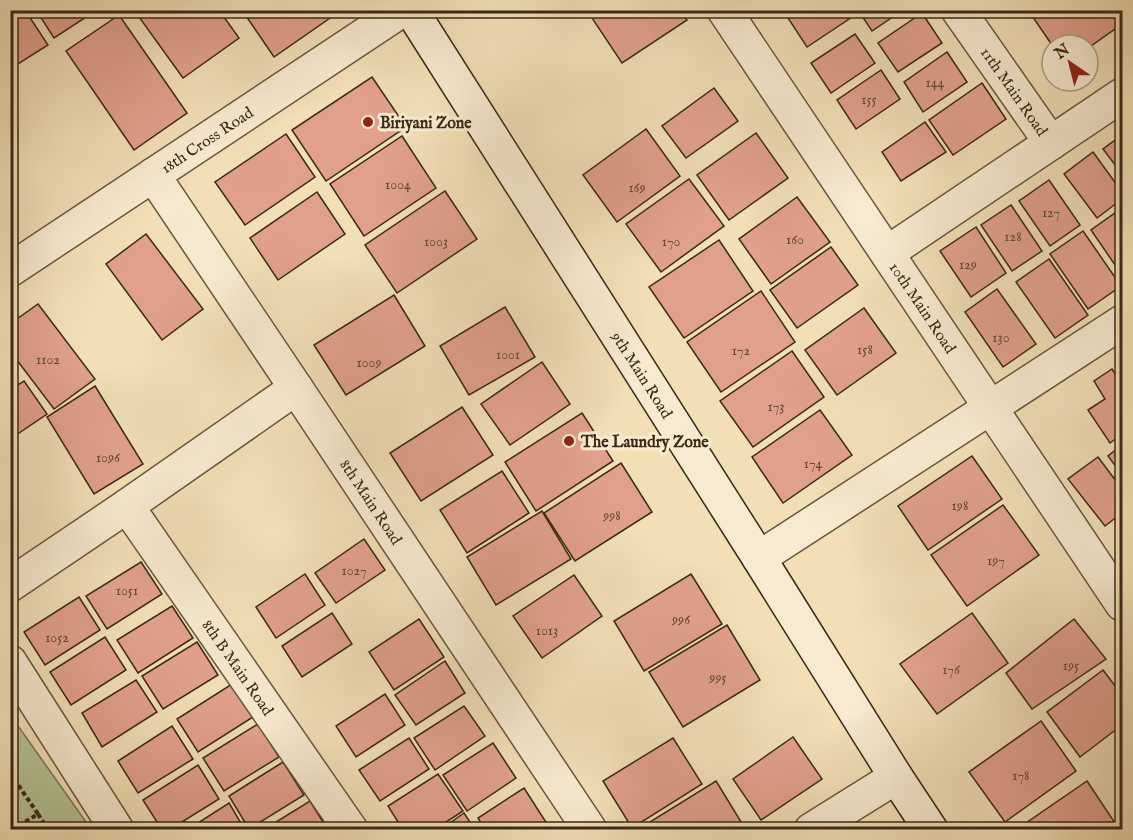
<svg xmlns="http://www.w3.org/2000/svg" width="1133" height="840" font-family="'IM FELL English',serif">
	<rect width="100%" height="100%" fill="#f2dfb6"/>
	<filter id="stains"><feTurbulence type="fractalNoise" baseFrequency=".00333" numOctaves="4"/><feColorMatrix values="0 0 0 0 .2 0 0 0 0 .09 0 0 0 0 .02 0 0 0 .5 -.17"/></filter>
	<radialGradient id="worn" r=".72"><stop offset=".6" stop-color="#630" stop-opacity="0"/><stop offset="1" stop-color="#630" stop-opacity=".3"/></radialGradient>
	<path fill="#b5c392" stroke="#787653" stroke-width="1.5" d="M10,716H11L91,829H11Z"/>
	<g fill="#e1a08b" stroke="#3a2914" stroke-width="1.5">
		<path d="M10,10H25L48,45L10,69Z"/>
		<path d="M36,10H97L54,38Z"/>
		<path d="M134,10H219L239,38L183,78Z"/>
		<path d="M242,10H325L330,18L274,57Z"/>
		<path d="M596,10H680L687,20L622,63L590,15Z"/>
		<path d="M798,10H847L852,17L807,47L788,18Z"/>
		<path d="M858,10H903L872,31Z"/>
		<path d="M1028,10H1122V24L1088,48V45H1052Z"/>
		<path d="M922,13L942,43L898,72L878,43Z"/>
		<path d="M119,15L187,113L134,150L66,51Z"/>
		<path d="M855,34L875,63L831,93L811,63Z"/>
		<path d="M947,52L967,82L923,112L904,82Z"/>
		<path d="M881,70L900,99L856,129L837,100Z"/>
		<path d="M372,77L406,127L326,181L292,130Z"/>
		<path d="M982,83L1006,119L953,155L929,120Z"/>
		<path d="M714,88L738,121L686,158L662,126Z"/>
		<path d="M925,122L946,152L901,181L882,152Z"/>
		<path d="M646,129L680,176L617,222L583,175Z"/>
		<path d="M756,133L788,178L729,220L697,175Z"/>
		<path d="M286,134L315,177L245,225L215,182Z"/>
		<path d="M1122,135V174L1103,149Z"/>
		<path d="M402,136L436,188L364,236L330,184Z"/>
		<path d="M1093,152L1122,192V199L1097,218L1064,174Z"/>
		<path d="M689,179L724,226L661,272L626,224Z"/>
		<path d="M1049,180L1080,225L1050,246L1019,201Z"/>
		<path d="M445,191L477,239L397,293L365,245Z"/>
		<path d="M317,192L345,234L278,280L250,238Z"/>
		<path d="M797,197L830,242L771,284L739,239Z"/>
		<path d="M1011,205L1042,251L1012,271L981,225Z"/>
		<path d="M1122,208V275L1091,230Z"/>
		<path d="M976,227L1006,273L971,297L940,251Z"/>
		<path d="M1083,231L1121,286L1088,309L1050,254Z"/>
		<path d="M146,234L203,309L162,340L106,264Z"/>
		<path d="M719,240L753,291L684,338L649,287Z"/>
		<path d="M831,247L858,285L797,328L770,290Z"/>
		<path d="M1049,259L1088,315L1055,338L1016,282Z"/>
		<path d="M997,289L1036,344L1003,367L965,312Z"/>
		<path d="M761,291L795,342L721,392L687,342Z"/>
		<path d="M394,295L425,346L346,395L314,345Z"/>
		<path d="M38,304L95,379L54,409L10,351V324Z"/>
		<path d="M505,307L535,357L469,395L440,346Z"/>
		<path d="M864,308L896,353L837,395L805,350Z"/>
		<path d="M792,351L824,397L753,447L720,401Z"/>
		<path d="M542,362L570,404L510,445L481,404Z"/>
		<path d="M1112,369L1122,385V434L1110,443L1088,410L1105,399L1094,381Z"/>
		<path d="M24,381L47,414L10,439V390Z"/>
		<path d="M95,386L143,464L94,494L47,417Z"/>
		<path d="M462,407L493,455L421,501L390,453Z"/>
		<path d="M820,410L852,455L783,503L752,457Z"/>
		<path d="M582,413L613,461L536,511L505,462Z"/>
		<path d="M1122,445V475L1108,456Z"/>
		<path d="M972,456L1002,499L928,550L898,506Z"/>
		<path d="M1098,457L1122,489V513L1105,526L1068,479Z"/>
		<path d="M621,463L652,512L575,561L544,513Z"/>
		<path d="M502,471L529,513L467,553L440,510Z"/>
		<path d="M1003,505L1039,555L967,606L931,555Z"/>
		<path d="M542,511L571,559L496,605L467,557Z"/>
		<path d="M364,539L385,570L336,603L315,573Z"/>
		<path d="M141,562L162,594L107,629L86,596Z"/>
		<path d="M305,574L325,605L276,638L256,607Z"/>
		<path d="M691,574L722,624L644,671L614,621Z"/>
		<path d="M574,575L602,616L542,658L513,616Z"/>
		<path d="M79,597L100,630L45,665L24,632Z"/>
		<path d="M172,606L193,638L138,673L117,640Z"/>
		<path d="M332,613L352,644L302,677L282,646Z"/>
		<path d="M972,613L1008,663L937,714L900,664Z"/>
		<path d="M419,619L444,657L394,690L369,652Z"/>
		<path d="M1074,619L1106,659L1032,709L1006,673Z"/>
		<path d="M727,625L760,680L683,727L649,672Z"/>
		<path d="M105,637L126,670L71,705L50,672Z"/>
		<path d="M197,642L218,675L163,709L142,676Z"/>
		<path d="M445,661L465,693L416,725L395,695Z"/>
		<path d="M1103,670L1122,695V725L1080,757L1047,712Z"/>
		<path d="M136,680L157,712L102,747L82,713Z"/>
		<path d="M232,684L253,717L198,752L177,719Z"/>
		<path d="M385,694L405,725L356,757L336,726Z"/>
		<path d="M464,706L485,736L435,770L414,738Z"/>
		<path d="M1041,721L1076,771L1005,822L969,772Z"/>
		<path d="M258,724L279,757L224,791L203,758Z"/>
		<path d="M172,726L193,759L138,793L118,761Z"/>
		<path d="M793,737L822,779L761,820L733,779Z"/>
		<path d="M409,738L429,769L380,801L359,770Z"/>
		<path d="M673,738L702,784L632,828L603,781Z"/>
		<path d="M493,743L516,778L467,811L443,775Z"/>
		<path d="M283,762L304,795L249,829L229,796Z"/>
		<path d="M198,765L219,799L169,830H162L143,800Z"/>
		<path d="M438,774L463,811L434,830H403L388,806Z"/>
		<path d="M716,781L746,830H637Z"/>
		<path d="M1087,781L1115,823L1106,830H1030L1026,823Z"/>
		<path d="M524,788L551,830H485L478,818Z"/>
		<path d="M310,801L328,830H263Z"/>
		<path d="M229,803L245,830H187Z"/>
		<path d="M464,813L475,830H440Z"/>
	</g>
	<g fill="none" stroke-linecap="round" stroke-linejoin="round">
		<g stroke="#68563c" stroke-width="36">
			<g id="street">
				<path id="s1" d="M724,10L1122,604"/>
				<path id="s2" d="M958,10L1051,143"/>
				<path id="s3" d="M153,175L296,388L590,830"/>
				<path d="M887,253L1122,95"/>
				<path id="s4" d="M10,270L402,10"/>
				<path id="s5" d="M127,506L351,830"/>
				<path d="M759,558L1122,322"/>
				<path d="M10,585L127,506L296,388"/>
				<path d="M10,662L117,830"/>
				<path d="M811,830L896,777"/>
			</g>
		</g>
		<g stroke="#3a2914" stroke-width="36">
			<g id="secondary">
				<path id="s6" d="M411,10L759,558L896,777L931,830"/>
			</g>
		</g>
		<g stroke="#3a2914" stroke-width="4" stroke-dasharray="4.5 3" stroke-linecap="butt">
			<path d="M10,773L38,814L12,830"/>
			<path d="M38,814L48,830"/>
		</g>
		<use href="#street" stroke="#f7ead0" stroke-width="33"/>
		<use href="#secondary" stroke="#f7ead0" stroke-width="33"/>
	</g>
	<g fill="#8f2418" stroke="#f7ead0" stroke-width="2">
		<circle cx="368" cy="122" r="6"/>
		<circle cx="569" cy="441" r="6"/>
	</g>
	<g text-anchor="middle" stroke-width="6" stroke-linejoin="round" paint-order="stroke">
		<g font-size="14" fill="#644732">
			<text x="935" y="87">144</text>
			<text x="869" y="104">155</text>
			<text x="398" y="189">1004</text>
			<text x="637" y="192">169</text>
			<text x="1051" y="217">127</text>
			<text x="1013" y="241">128</text>
			<text x="795" y="244">160</text>
			<text x="436" y="246">1003</text>
			<text x="671" y="246">170</text>
			<text x="968" y="269">129</text>
			<text x="1001" y="342">130</text>
			<text x="865" y="354">158</text>
			<text x="741" y="355">172</text>
			<text x="508" y="359">1001</text>
			<text x="48" y="364">1102</text>
			<text x="369" y="367">1009</text>
			<text x="776" y="411">173</text>
			<text x="108" y="462">1096</text>
			<text x="813" y="468">174</text>
			<text x="960" y="510">198</text>
			<text x="612" y="520">998</text>
			<text x="996" y="565">197</text>
			<text x="354" y="575">1027</text>
			<text x="127" y="595">1051</text>
			<text x="681" y="624">996</text>
			<text x="547" y="635">1013</text>
			<text x="57" y="642">1052</text>
			<text x="1071" y="670">195</text>
			<text x="951" y="674">176</text>
			<text x="718" y="682">995</text>
			<text x="1021" y="780">178</text>
		</g>
		<g font-size="16" fill="#3a2914" stroke="#f7ead0">
			<text dy="6" stroke="none"><textPath href="#s2" startOffset="99">11th Main Road</textPath></text>
			<text dy="6" stroke="none"><textPath href="#s4" startOffset="236">18th Cross Road</textPath></text>
			<text dy="6" stroke="none"><textPath href="#s1" startOffset="358">10th Main Road</textPath></text>
			<text dy="6" stroke="none"><textPath href="#s6" startOffset="432">9th Main Road</textPath></text>
			<text dy="6" stroke="none"><textPath href="#s3" startOffset="393">8th Main Road</textPath></text>
			<text dy="6" stroke="none"><textPath href="#s5" startOffset="196">8th B Main Road</textPath></text>
		</g>
		<g font-size="16" font-weight="bold" fill="#3a2914" stroke="#f7ead0" text-anchor="start">
			<text x="380" y="128">Biriyani Zone</text>
			<text x="581" y="447">The Laundry Zone</text>
		</g>
	</g>
	<rect width="1133" height="840" fill="none" stroke="#f2dfb6" stroke-width="36"/>
	<rect x="12" y="12" width="1109" height="816" fill="none" stroke="#3a2914" stroke-width="3"/>
	<rect x="18" y="18" width="1097" height="804" fill="none" stroke="#3a2914" stroke-width="1.5"/>
	<g transform="translate(1070 63) rotate(325)"><circle r="28" fill="#f7ead0" stroke="#ab9d85" stroke-width="1.5"/>
	<path d="M0-4.5L10 22L0 15L-10 22Z" fill="#8f2418"/>
	<text y="-9" font-size="16" font-weight="bold" text-anchor="middle" fill="#3a2914">N</text>
	</g>
	<rect width="100%" height="100%" filter="url(#stains)"/>
	<rect width="100%" height="100%" fill="url(#worn)"/>
</svg>
